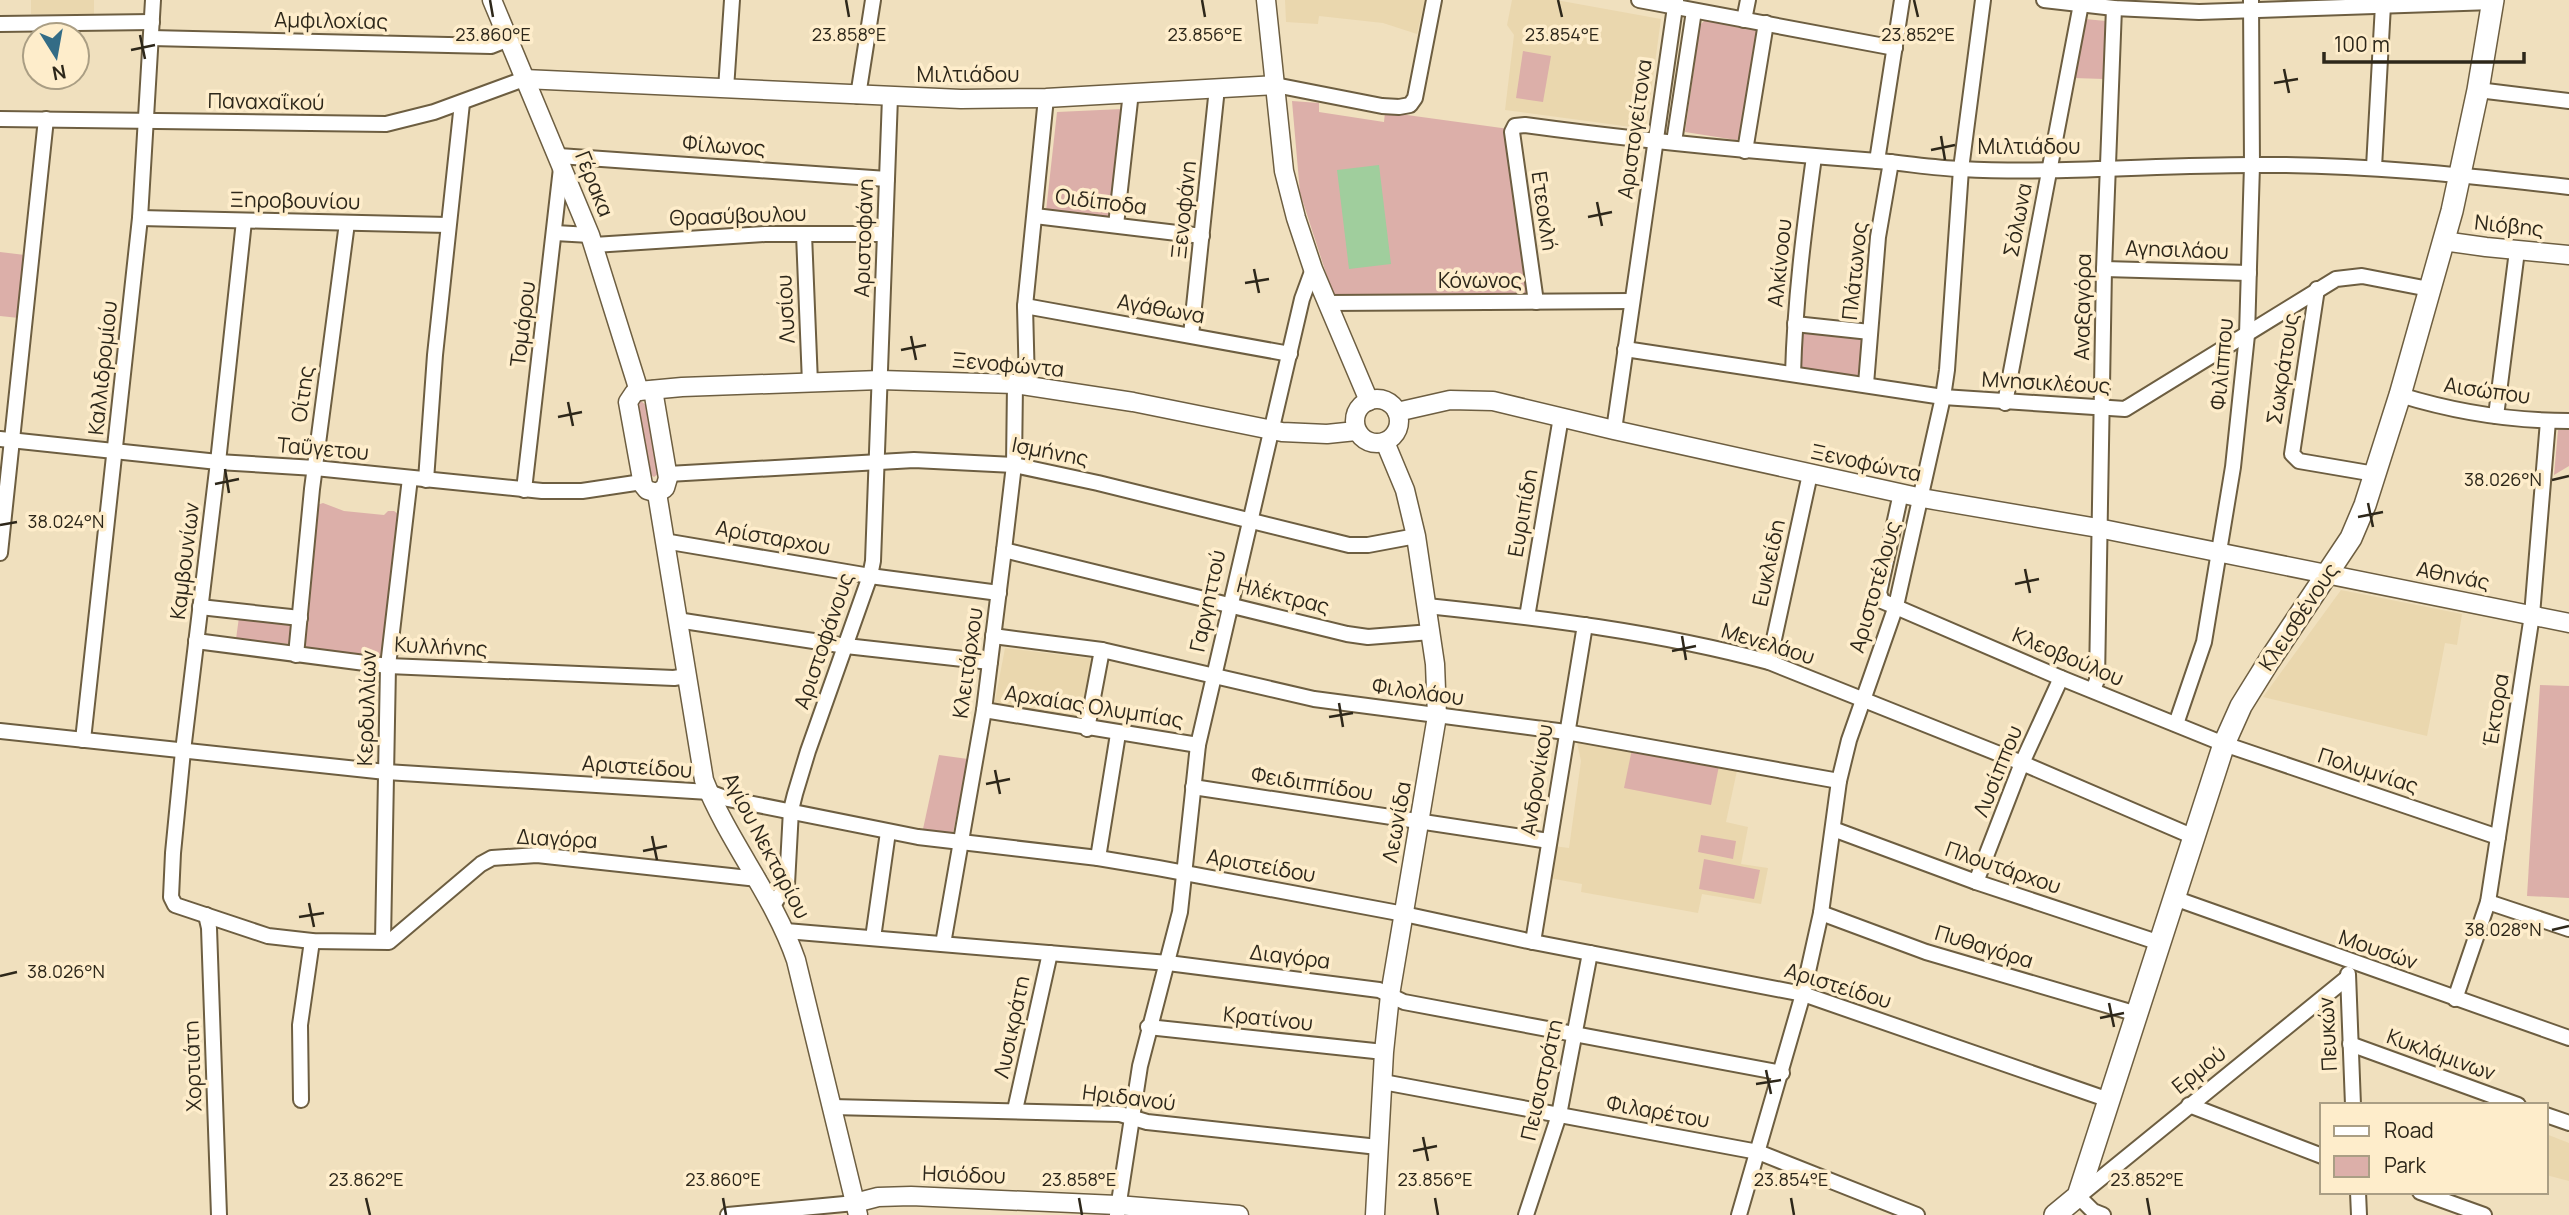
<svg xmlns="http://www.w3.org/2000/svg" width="2569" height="1215" font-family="Manrope,sans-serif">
	<rect width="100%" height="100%" fill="#f0e0be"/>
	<g fill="#ead7ae">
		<rect x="31" y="0" width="63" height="14"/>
		<path d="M1285,0H1425L1417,34L1383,23L1319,16L1318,24L1286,22Z"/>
		<path d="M1512,0H1556L1661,19L1646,129L1505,110L1514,35L1507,25Z"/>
		<path d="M2341,590L2462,614L2457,645L2445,643L2427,736L2263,697Z"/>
		<path d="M1005,648L1095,659L1084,721L994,706Z"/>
		<path d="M1576,738L1738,766L1726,822L1748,827L1741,864L1768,868L1761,904L1702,894L1698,913L1581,892L1582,884L1549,878L1553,846L1569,848L1581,761Z"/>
		<path d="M2546,1134L2569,1143V1181L2546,1175Z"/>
	</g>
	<g fill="#dcafa9">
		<path d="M2085,19L2106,21L2104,79L2073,78Z"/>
		<path d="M1705,20L1757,30L1741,134L1740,139L1736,140L1685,132L1700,25Z"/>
		<path d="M1523,51L1551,56L1543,102L1516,98Z"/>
		<path d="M1292,101L1319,103V112L1384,122L1385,112L1509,129L1533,298L1335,301L1300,193Z"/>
		<path d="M1122,109L1110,218L1046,211L1057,112Z"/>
		<path d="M0,252L25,255L19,318L0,316Z"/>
		<path d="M1802,330L1864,337L1859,377L1799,368Z"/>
		<path d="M641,401L648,407L658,474L654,477L651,475L638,410L639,402Z"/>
		<path d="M2558,430H2569V466L2554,475Z"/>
		<path d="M323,503L344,511L384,515L388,511H394L402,517L401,526L395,532L384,633L386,654L381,661L360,658L355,654L313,648L309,652L302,651V629L306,625L314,543L311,528L317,505Z"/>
		<path d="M239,617L292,623L289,644L236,639Z"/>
		<path d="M2540,685L2569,686V898L2527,896Z"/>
		<path d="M1632,749L1719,766L1711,805L1624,788Z"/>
		<path d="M939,755L968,759L953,833L923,829Z"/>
		<path d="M1701,835L1736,841L1733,859L1698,852Z"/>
		<path d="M1704,859L1760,870L1754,899L1699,889Z"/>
	</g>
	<path fill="#a0ce9d" d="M1379,165L1391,264L1349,269L1337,170Z"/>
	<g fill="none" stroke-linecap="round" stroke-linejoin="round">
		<g stroke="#6d5e41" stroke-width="18">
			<g id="minor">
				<path d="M1639,0L1895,48"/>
				<path d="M2044,0L2114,8L2199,12L2493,2"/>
				<path d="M1744,20L1748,0"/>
				<path d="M0,24L152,22"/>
				<path d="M151,38L491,46L509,39"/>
				<path d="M1275,85L1382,106L1399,107L1410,105L1415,98L1434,0"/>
				<path d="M726,89L732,0"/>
				<path d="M2478,90L2569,101"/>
				<path d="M858,96L873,0"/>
				<path d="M0,119L386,124L434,112L524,79"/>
				<path d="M1674,142L1694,11"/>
				<path d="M1745,151L1766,23"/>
				<path d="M559,156L887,179"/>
				<path d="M1877,161L1902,0"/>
				<path d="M2374,167L2383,5"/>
				<path d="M1035,216L1202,236"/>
				<path d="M140,218L448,225"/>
				<path d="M244,221L218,462L183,751L173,853L171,897L175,905L268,936L312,941L389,942L481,864L492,858L537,855L758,879"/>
				<path d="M1116,225L1131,92"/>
				<path d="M555,233L590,235"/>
				<path d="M804,234L810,383"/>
				<path d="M594,245L765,234H885"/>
				<path d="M2104,269L2249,273"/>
				<path d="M2317,289L2292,454L2299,461L2375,474"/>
				<path d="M1536,302L1512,132L1515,126L1525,125C1642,141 1759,152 1877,161C1905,163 1933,168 1961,169C2058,174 2155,165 2252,165C2359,164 2464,175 2569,187"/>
				<path d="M1327,303L1632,301"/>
				<path d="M1025,306L1290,354"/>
				<path d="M1795,324L1870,332"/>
				<path d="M1191,335L1217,88"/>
				<path d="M1625,349L1943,397L2125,409L2336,279L2362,276L2429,289"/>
				<path d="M1793,374C1795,301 1804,229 1814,157"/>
				<path d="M1866,384L1878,237L1891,162"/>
				<path d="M1027,385L1025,306L1046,98"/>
				<path d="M2400,395C2455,412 2511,421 2569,421"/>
				<path d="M2005,403L2081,4"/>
				<path d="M2496,416L2517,251"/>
				<path d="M1614,430L1676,0"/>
				<path d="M0,439L218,462L315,468L542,491H582L642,482"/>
				<path d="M668,474L914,460L1014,465L1098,483L1349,545H1368L1416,536"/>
				<path d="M426,480L435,355L462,103"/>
				<path d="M524,490L561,168"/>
				<path d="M1901,493L1879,593L1882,601L2061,678L2224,744L2498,837"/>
				<path d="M664,541L870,576L999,593"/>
				<path d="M1004,550L1347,634L1368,637L1431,632"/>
				<path d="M0,553L46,119"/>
				<path d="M1427,606C1541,618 1658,632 1769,662L2022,763L2194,837"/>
				<path d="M200,607L300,618"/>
				<path d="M1527,617L1561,417"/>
				<path d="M677,620L846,646L990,662"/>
				<path d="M993,636L1102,650L1314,699L1566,732L1839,781"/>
				<path d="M196,641L388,666L674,678L686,676"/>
				<path d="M296,655L312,489L347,223"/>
				<path d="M1769,662L1810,474"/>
				<path d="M2093,690L2097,680L2104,269L2114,8"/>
				<path d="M984,710L1198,745"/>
				<path d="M2176,724L2204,642L2233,467L2247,335L2252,165L2251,0"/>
				<path d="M1087,729L1102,650"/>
				<path d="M0,731L386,772L709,792L728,799L918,837L1098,858L1158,868L1404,914L1533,942L1803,994L2109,1100"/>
				<path d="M83,740L140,218L153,0"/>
				<path d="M1193,787L1549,841"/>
				<path d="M1833,829L1976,882L2160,943"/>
				<path d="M1098,858L1118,734"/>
				<path d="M1976,882L2022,763L2061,678"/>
				<path d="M2174,898L2569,1038"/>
				<path d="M2488,902L2569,929"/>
				<path d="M772,907L787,884L791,810L795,794L808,751L870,576L873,561L890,97"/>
				<path d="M1821,913L1926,952L2137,1014"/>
				<path d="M206,915L209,928L219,1215"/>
				<path d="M786,931L1168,963L1379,990L1404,1002L1782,1073"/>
				<path d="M873,938L888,832"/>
				<path d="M383,941L388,666L410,478"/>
				<path d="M1533,942L1585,625"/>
				<path d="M943,944L984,710L1004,550L1014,465L1015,384"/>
				<path d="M2348,974L2353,1105"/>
				<path d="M2455,999L2488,902L2498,837L2532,615L2548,421"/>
				<path d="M1148,1027L1384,1052"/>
				<path d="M2350,1044L2518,1105"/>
				<path d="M1383,1082L1758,1152L1917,1215"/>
				<path d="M301,1100L300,1025L312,941"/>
				<path d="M2189,1105L2322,1156"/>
				<path d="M832,1107L1120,1114L1147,1122L1378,1147"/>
				<path d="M1015,1110L1050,953"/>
				<path d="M2546,1115L2569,1123"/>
				<path d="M2358,1192L2359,1215"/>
				<path d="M2420,1192L2484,1215"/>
				<path d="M2078,1196L2093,1211L2103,1215"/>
				<path d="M2079,1196L2347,978"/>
				<path d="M728,1215L855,1203"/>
				<path d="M1117,1215L1140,1066L1180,912L1198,745L1302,299L1313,269"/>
				<path d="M1526,1215L1559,1115L1590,953"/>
				<path d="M1739,1215L1803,994L1821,913L1839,781L1849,740L1896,606L1943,397L1947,370L1961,169L1983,0"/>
			</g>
		</g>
		<g stroke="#6d5e41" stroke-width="21">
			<g id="tertiary">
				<path d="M492,0L590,235L639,391"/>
				<path d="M1266,0L1284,171L1296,218L1313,269L1369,401"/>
				<path d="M524,79L961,99L1046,98L1275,85"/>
				<path d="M2443,241L2486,247L2569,255"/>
				<path d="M653,390L668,478L665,488L657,493"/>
				<circle cx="1377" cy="421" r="22"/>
				<path d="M1397,412L1450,400L1493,401L1614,430L1922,498L2098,528L2569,623"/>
				<path d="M657,493L647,490L643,485L628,402L634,393L639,391L682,387L880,380L1015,384L1133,402L1282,432L1327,434L1356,431"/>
				<path d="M657,493L704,780C729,843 774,896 796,960L858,1215"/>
				<path d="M855,1203L878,1197L911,1196L1117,1205L1239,1215"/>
				<path d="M1375,1215L1384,1052L1390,995L1437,716L1435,664L1416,536L1405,490L1385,442"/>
			</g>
		</g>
		<g stroke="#6d5e41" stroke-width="24">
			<path id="secondary" d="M2055,1215L2078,1196L2224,744L2241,706L2269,661L2351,538L2365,505L2400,395L2452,211L2478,90L2493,0"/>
		</g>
		<use href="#minor" stroke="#fff" stroke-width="14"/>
		<use href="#tertiary" stroke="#fff" stroke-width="18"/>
		<use href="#secondary" stroke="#fff" stroke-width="21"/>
	</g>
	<path fill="none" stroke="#2d271a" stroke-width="2.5" d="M490,0L493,17M846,0L849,17M1202,0L1205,17M1558,0L1562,17M1914,0L1918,17M140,35L145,59M131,50L155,45M2284,69L2289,93M2274,83L2298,79M1941,136L1945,160M1931,150L1955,145M1597,202L1602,226M1588,217L1612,212M1254,269L1259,293M1245,283L1269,279M911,336L916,360M901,350L926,345M568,402L573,426M558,417L582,412M225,469L229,493M2552,480L2569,476M215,484L239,479M2368,503L2373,527M2358,517L2383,512M0,525L17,522M2025,569L2030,593M2015,584L2039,579M1682,636L1686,660M1672,651L1696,646M1339,703L1343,727M1329,717L1353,713M995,770L1000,794M986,784L1010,779M652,836L657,860M643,851L667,846M309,903L314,927M299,917L324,913M2552,930L2569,926M0,976L17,972M2109,1003L2114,1027M2100,1018L2124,1013M1766,1070L1771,1094M1756,1084L1781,1080M1423,1137L1428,1161M1413,1151L1437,1146M366,1198L370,1215M723,1198L726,1215M1079,1198L1082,1215M1435,1198L1438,1215M1791,1198L1794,1215M2147,1198L2150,1215"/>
	<g text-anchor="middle" stroke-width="7" stroke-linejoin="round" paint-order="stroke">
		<g font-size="21" fill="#2d271a" stroke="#feedcb">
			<text transform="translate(331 21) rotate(1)" y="7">Αμφιλοχίας</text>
			<text x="968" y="82">Μιλτιάδου</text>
			<text transform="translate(266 102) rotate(1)" y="7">Παναχαΐκού</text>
			<text transform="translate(1635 129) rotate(-82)" y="7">Αριστογείτονα</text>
			<text transform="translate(724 146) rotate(4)" y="7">Φίλωνος</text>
			<text x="2029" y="154">Μιλτιάδου</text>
			<text transform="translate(594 184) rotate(68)" y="7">Γέρακα</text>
			<text transform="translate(295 201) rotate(1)" y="7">Ξηροβουνίου</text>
			<text transform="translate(1101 202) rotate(7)" y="7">Οιδίποδα</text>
			<text transform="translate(1184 210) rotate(-84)" y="7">Ξενοφάνη</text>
			<text transform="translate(1544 211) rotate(82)" y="7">Ετεοκλή</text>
			<text transform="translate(738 216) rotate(-2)" y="7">Θρασύβουλου</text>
			<text transform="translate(2018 220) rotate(-79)" y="7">Σόλωνα</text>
			<text transform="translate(2509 226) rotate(6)" y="7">Νιόβης</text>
			<text transform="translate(864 238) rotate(-88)" y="7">Αριστοφάνη</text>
			<text transform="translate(2177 250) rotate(2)" y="7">Αγησιλάου</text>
			<text transform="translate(1780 263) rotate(-84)" y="7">Αλκίνοου</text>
			<text transform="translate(1855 271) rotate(-84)" y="7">Πλάτωνος</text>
			<text x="1480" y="288">Κόνωνος</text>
			<text transform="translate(2083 307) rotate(-89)" y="7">Αναξαγόρα</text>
			<text transform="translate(786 309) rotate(-93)" y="7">Λυσίου</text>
			<text transform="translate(1161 309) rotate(10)" y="7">Αγάθωνα</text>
			<text transform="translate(523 324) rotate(-83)" y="7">Τομάρου</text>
			<text transform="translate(2222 364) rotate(-85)" y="7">Φιλίππου</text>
			<text transform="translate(1008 365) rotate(5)" y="7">Ξενοφώντα</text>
			<text transform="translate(103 368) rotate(-84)" y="7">Καλλιδρομίου</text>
			<text transform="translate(2283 369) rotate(-81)" y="7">Σωκράτους</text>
			<text transform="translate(2046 383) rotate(3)" y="7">Μνησικλέους</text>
			<text transform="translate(2487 391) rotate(8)" y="7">Αισώπου</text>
			<text transform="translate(303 394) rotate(-82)" y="7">Οίτης</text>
			<text transform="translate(323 449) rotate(5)" y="7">Ταΰγετου</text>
			<text transform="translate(1050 452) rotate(11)" y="7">Ισμήνης</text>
			<text transform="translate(1866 463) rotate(12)" y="7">Ξενοφώντα</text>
			<text transform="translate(1523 513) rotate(-80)" y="7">Ευριπίδη</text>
			<text transform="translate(773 538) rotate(10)" y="7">Αρίσταρχου</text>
			<text transform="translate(185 561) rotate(-83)" y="7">Καμβουνίων</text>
			<text transform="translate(1769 563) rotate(-78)" y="7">Ευκλείδη</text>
			<text transform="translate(2453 576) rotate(11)" y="7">Αθηνάς</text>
			<text transform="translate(1875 587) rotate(-74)" y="7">Αριστοτέλους</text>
			<text transform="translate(1283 596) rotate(14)" y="7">Ηλέκτρας</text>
			<text transform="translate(1208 601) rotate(-78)" y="7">Γαργηττού</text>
			<text transform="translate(2299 617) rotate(-56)" y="7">Κλεισθένους</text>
			<text transform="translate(824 641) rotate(-71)" y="7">Αριστοφάνους</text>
			<text transform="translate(1768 644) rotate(17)" y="7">Μενελάου</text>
			<text transform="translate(441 647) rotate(3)" y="7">Κυλλήνης</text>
			<text transform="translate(2068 657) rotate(23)" y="7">Κλεοβούλου</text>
			<text transform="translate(968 663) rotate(-82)" y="7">Κλειτάρχου</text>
			<text transform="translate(1418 692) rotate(8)" y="7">Φιλολάου</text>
			<text transform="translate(1094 707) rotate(9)" y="7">Αρχαίας Ολυμπίας</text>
			<text transform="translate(367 708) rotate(-88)" y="7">Κερδυλλίων</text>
			<text transform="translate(2496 710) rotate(-81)" y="7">Έκτορα</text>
			<text transform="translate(637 767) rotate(4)" y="7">Αριστείδου</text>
			<text transform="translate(1998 771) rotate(-68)" y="7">Λυσίππου</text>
			<text transform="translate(2368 771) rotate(18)" y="7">Πολυμνίας</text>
			<text transform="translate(1537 780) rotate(-81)" y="7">Ανδρονίκου</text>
			<text transform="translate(1312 784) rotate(9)" y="7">Φειδιππίδου</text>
			<text transform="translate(1397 822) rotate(-80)" y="7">Λεωνίδα</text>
			<text transform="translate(557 839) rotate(3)" y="7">Διαγόρα</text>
			<text transform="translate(766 846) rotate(62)" y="7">Αγίου Νεκταρίου</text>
			<text transform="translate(1261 866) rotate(10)" y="7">Αριστείδου</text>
			<text transform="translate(2003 868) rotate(19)" y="7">Πλουτάρχου</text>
			<text transform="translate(1984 947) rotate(17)" y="7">Πυθαγόρα</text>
			<text transform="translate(2378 950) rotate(19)" y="7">Μουσών</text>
			<text transform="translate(1290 957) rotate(7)" y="7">Διαγόρα</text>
			<text transform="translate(1838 986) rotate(17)" y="7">Αριστείδου</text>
			<text transform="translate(1268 1019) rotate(6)" y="7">Κρατίνου</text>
			<text transform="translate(1012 1027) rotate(-78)" y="7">Λυσικράτη</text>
			<text transform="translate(2328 1034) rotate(-93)" y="7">Πευκών</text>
			<text transform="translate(2441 1055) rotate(20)" y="7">Κυκλάμινων</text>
			<text transform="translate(193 1066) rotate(-92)" y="7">Χορτιάτη</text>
			<text transform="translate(2199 1070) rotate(-39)" y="7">Ερμού</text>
			<text transform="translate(1542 1080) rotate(-77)" y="7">Πεισιστράτη</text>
			<text transform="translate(1129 1098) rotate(7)" y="7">Ηριδανού</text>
			<text transform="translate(1658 1112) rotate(10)" y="7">Φιλαρέτου</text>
			<text transform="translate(964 1175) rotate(2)" y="7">Ησιόδου</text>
		</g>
	</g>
	<g font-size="18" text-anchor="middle" fill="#2d271a" stroke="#feedcb" stroke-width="7" stroke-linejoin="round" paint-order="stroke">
		<text x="493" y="41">23.860°E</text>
		<text x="849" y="41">23.858°E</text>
		<text x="1205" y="41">23.856°E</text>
		<text x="1562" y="41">23.854°E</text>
		<text x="1918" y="41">23.852°E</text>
		<text x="2503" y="486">38.026°N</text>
		<text x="66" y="528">38.024°N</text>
		<text x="2503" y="936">38.028°N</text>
		<text x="66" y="978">38.026°N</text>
		<text x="366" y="1186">23.862°E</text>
		<text x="723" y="1186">23.860°E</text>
		<text x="1079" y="1186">23.858°E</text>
		<text x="1435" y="1186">23.856°E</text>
		<text x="1791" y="1186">23.854°E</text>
		<text x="2147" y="1186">23.852°E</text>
	</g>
	<rect x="2320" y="1103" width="228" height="91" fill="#feedcb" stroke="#aa9e84" stroke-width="2"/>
	<rect x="2334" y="1126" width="35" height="10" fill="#ffffff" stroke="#aa9e84" stroke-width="2"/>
	<text x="2384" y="1138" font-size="21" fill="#2d271a">Road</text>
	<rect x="2334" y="1156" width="35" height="21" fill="#dcafa9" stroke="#aa9e84" stroke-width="2"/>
	<text x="2384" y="1173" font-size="21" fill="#2d271a">Park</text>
	<g transform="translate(56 56) rotate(169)"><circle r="33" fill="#feedcb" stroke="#aa9e84" stroke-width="2"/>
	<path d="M0-5L12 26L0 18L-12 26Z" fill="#336c86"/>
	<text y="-10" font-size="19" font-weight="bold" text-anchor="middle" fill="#2d271a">N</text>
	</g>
	<path d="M2324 52v10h200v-10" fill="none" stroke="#2d271a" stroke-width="3.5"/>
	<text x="2334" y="52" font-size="21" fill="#2d271a" stroke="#feedcb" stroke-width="5" paint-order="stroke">100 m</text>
</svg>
